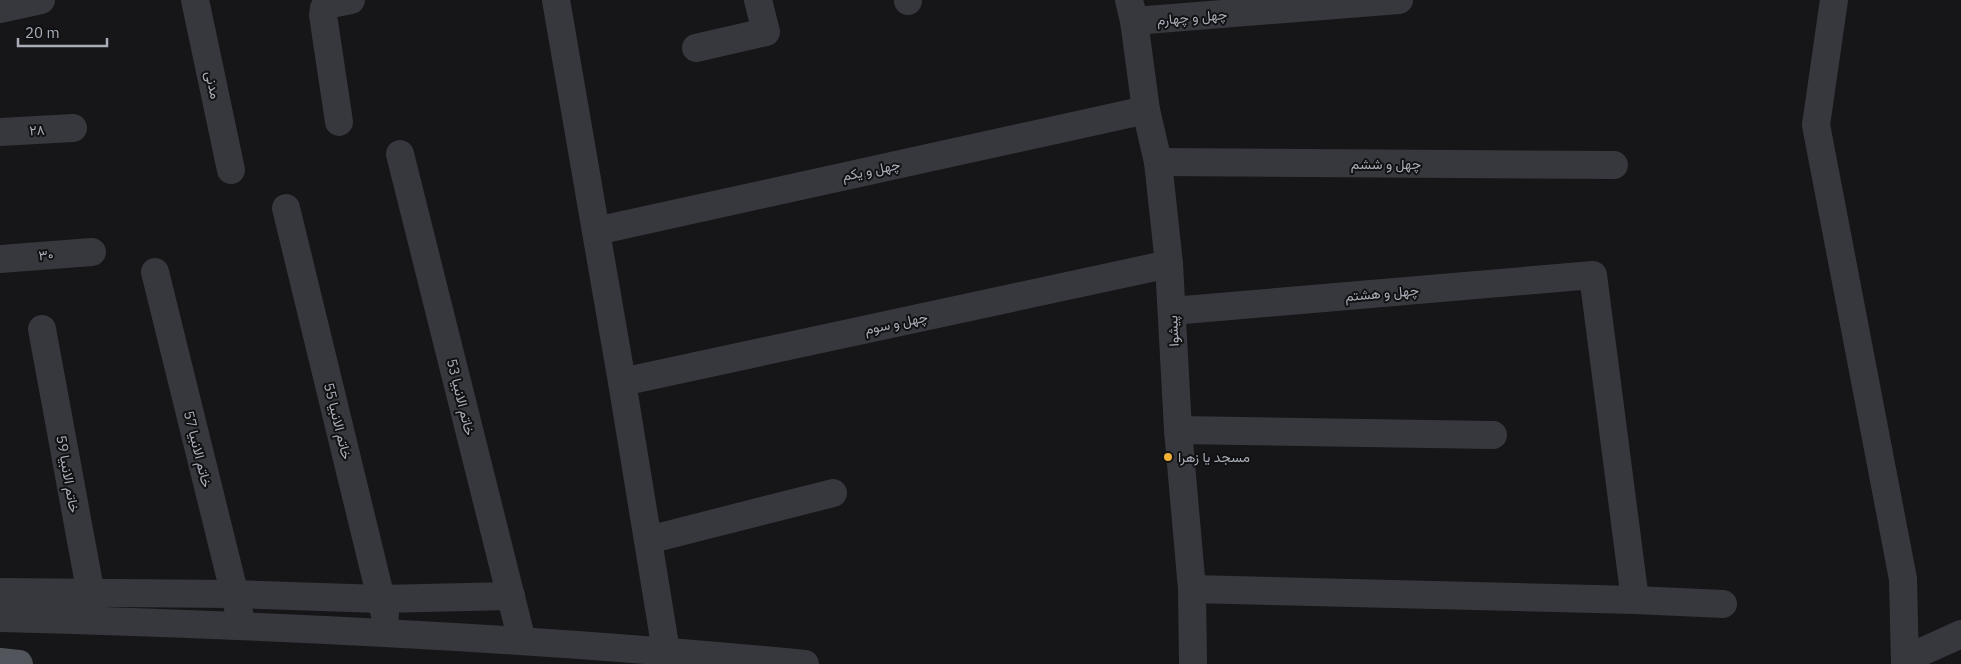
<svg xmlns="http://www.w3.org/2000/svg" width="1961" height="664" font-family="'IBM Plex Sans',Vazirmatn,sans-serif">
	<rect width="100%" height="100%" fill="#161618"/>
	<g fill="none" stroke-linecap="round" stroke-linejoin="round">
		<g stroke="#37383d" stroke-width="28">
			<path d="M195,0L231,170"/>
			<path d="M556,0L622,382L666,651"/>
			<path d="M908,0V1"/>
			<path d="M1129,0L1134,21L1146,110L1158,162L1169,264L1178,430L1192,589L1193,664"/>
			<path d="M1834,0L1816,125L1903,579L1905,664"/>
			<path d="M0,9L41,0"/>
			<path d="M1134,21L1399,0"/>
			<path d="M696,48L766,32L758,0"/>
			<path d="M339,122L323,15L324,8L331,4L351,0"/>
			<path d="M0,132L73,128"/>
			<path d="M400,154L522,641"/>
			<path d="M1158,162L1614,165"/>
			<path d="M286,208L385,615"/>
			<path d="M596,231L1146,110"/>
			<path d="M0,259L92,252"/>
			<path d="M155,272L239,612"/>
			<path d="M1172,311L1593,275L1635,600"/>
			<path d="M42,329L94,611"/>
			<path d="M622,382L1169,264"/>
			<path d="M1178,430L1493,435"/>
			<path d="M648,540L833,493"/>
			<path d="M1192,589L1635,600L1723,604"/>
			<path d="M0,592L234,594L381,599L511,596"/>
			<path d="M0,618C269,625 538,638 805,664"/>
			<path d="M1906,659L1961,634"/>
		</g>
		<path stroke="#53555c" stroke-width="28" d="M0,662L19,664"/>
	</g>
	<circle fill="#f2b134" stroke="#111113" stroke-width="2" cx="1168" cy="457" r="5"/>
	<g text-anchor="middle" stroke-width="4" stroke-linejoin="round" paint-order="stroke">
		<g font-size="14" fill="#a8adb8" stroke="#111113">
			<text transform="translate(1192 17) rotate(-5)" y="5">چهل و چهارم</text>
			<text transform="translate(213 85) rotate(78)" y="5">مدنی</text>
			<text transform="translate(37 130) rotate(-3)" y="5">۲۸</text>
			<text x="1386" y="169">چهل و ششم</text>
			<text transform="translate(871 170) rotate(-12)" y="5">چهل و یکم</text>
			<text transform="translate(46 255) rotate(-4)" y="5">۳۰</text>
			<text transform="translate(1382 293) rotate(-5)" y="5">چهل و هشتم</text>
			<text transform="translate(896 323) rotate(-12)" y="5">چهل و سوم</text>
			<text transform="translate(1173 331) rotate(-93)" y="5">پیشوا</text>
			<text transform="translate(461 397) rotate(76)" y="5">خاتم الانبیا 53</text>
			<text transform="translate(338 421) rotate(76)" y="5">خاتم الانبیا 55</text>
			<text transform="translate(198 449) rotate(76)" y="5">خاتم الانبیا 57</text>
			<text transform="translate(68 474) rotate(80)" y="5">خاتم الانبیا 59</text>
		</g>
		<g font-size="14" fill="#a8adb8" stroke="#111113" text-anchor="start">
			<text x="1178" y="462">مسجد یا زهرا</text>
		</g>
	</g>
	<path d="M18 38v8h89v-8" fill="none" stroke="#a8adb8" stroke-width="2.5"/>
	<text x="25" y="38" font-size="15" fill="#a8adb8" stroke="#111113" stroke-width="4" paint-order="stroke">20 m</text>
</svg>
